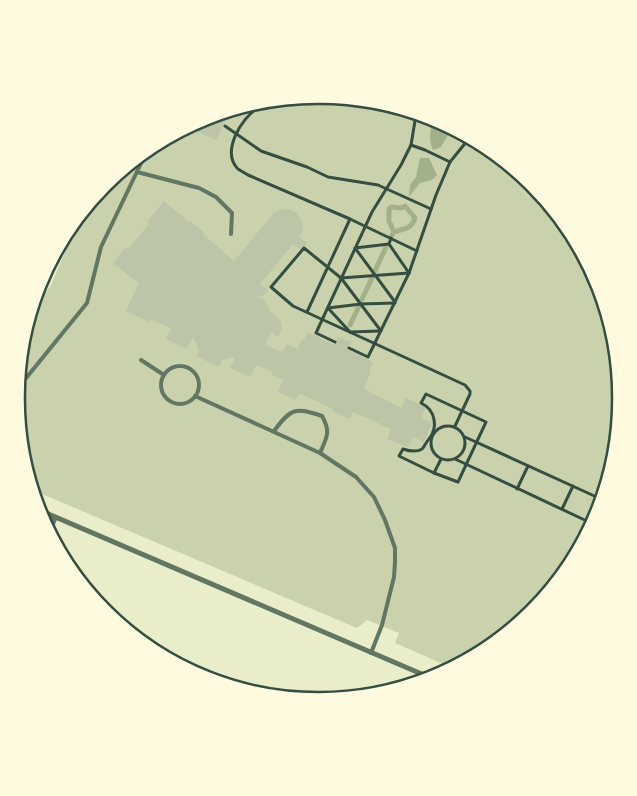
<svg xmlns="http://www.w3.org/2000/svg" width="637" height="796" font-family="'Times New Roman',serif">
	<rect width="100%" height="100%" fill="#e9edc9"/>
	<path fill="#cad2ad" d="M319,96L434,119L532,184L598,283L621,398L598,514L532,612L450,667L395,643L399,633L367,620L357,628L35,491L16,398L35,305L51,285L75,228L105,184L203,119Z"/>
	<g fill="#a3b18a">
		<path d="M434,119L451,130L441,147L433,150C428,141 430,128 434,119Z"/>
		<path d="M420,158H429L437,175L432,180L420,183L409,197L410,185L416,177Z"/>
	</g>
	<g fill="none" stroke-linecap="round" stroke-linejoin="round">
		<g stroke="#a3b18a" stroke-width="5">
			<path d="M392,235L394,232C404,228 411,230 415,218L405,206L402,208L391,207L389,209V221L394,232"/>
			<path d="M375,271L386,247"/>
			<path d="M361,301L373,276"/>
			<path d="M350,325L359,306"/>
		</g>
	</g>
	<g fill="#bcc5a7">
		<path d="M229,114L216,140L194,130L197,122L203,119Z"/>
		<path d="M164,201L189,222L190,221L204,232L203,234L234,261L275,212L280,210L288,209L297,213L303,224L302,233L299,237L307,243L301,250L293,244L260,284L268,290L263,297L260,295L259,297L264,300L271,312L281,321L282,327L279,336L274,335L272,330L265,345L282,352L287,344L297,349L302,339L304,340L307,332L334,345L338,337L351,342L348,350L373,362L369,370L371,371L364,389L401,408L406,398L426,407L421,418L432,423L424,442L413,437L408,447L387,439L391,429L353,412L350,419L332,411L333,409L299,393L296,400L278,392L283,380L271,374L272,372L256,365L250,377L230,368L235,358L231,357L222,360L219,367L196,356L199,350L195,340L192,338L187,349L166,339L171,328L150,319L149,322L126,311L139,283L113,263L126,247L128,249L149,224L147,222Z"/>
	</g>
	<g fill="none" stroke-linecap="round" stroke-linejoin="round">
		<g stroke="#344e41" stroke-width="3">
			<path d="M258,108C241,118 221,152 238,169C241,171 245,173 248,175L350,219L417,251"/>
			<path d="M225,126L261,151L307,167L328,177L378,185L431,209"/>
			<path d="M411,145L425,150L450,162"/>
			<path d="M391,238L389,244L355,248L395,302"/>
			<path d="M389,244L409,273"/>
			<path d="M341,278L409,273"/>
			<path d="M307,312L350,219"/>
			<path d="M380,331L350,332L328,308L361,304L395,303"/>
			<path d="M381,331L341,278L304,248L271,287L293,306L465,385L470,391V394L455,426"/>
			<path d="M335,342L316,333L372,212L401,165L411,145L416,115"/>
			<path d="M349,348L368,357L409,273L436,195L450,162L467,141"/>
			<path d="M426,394L486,422L458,482L434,473L399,456L403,449C409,451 416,453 422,449C425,446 426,442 429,439C438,428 436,410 421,403Z"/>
			<circle cx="448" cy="443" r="17"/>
			<path d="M465,437L601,499"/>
			<path d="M455,459L591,523"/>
			<path d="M434,473L441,459"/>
			<path d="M517,489L528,466"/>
			<path d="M562,509L573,486"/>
		</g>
		<g stroke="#617663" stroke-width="4">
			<path d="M137,172L199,188L216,197L232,213L231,234"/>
			<path d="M141,360L164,375"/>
			<circle cx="180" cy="385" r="19"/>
			<path d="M18,388L87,303L101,247L143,159"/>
			<path d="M195,396L320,453L356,477L374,497L385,520L395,548V562L394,577L382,625L371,653"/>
			<path d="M274,431C291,408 295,407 322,416C331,432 327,437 320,453"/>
		</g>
		<g stroke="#617663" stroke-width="5">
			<path d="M39,510L431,678"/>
			<path d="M50,530L55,518"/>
		</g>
	</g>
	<path d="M0 0H637V796H0ZM318 104H319A293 293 0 0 1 612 397V399A293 293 0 0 1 319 692H318A293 293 0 0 1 25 399V397A293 293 0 0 1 318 104Z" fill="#fefae0" fill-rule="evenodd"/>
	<path fill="none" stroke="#344e41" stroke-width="2.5" d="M318 104H319A293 293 0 0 1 612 397V399A293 293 0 0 1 319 692H318A293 293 0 0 1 25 399V397A293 293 0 0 1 318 104Z"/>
</svg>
